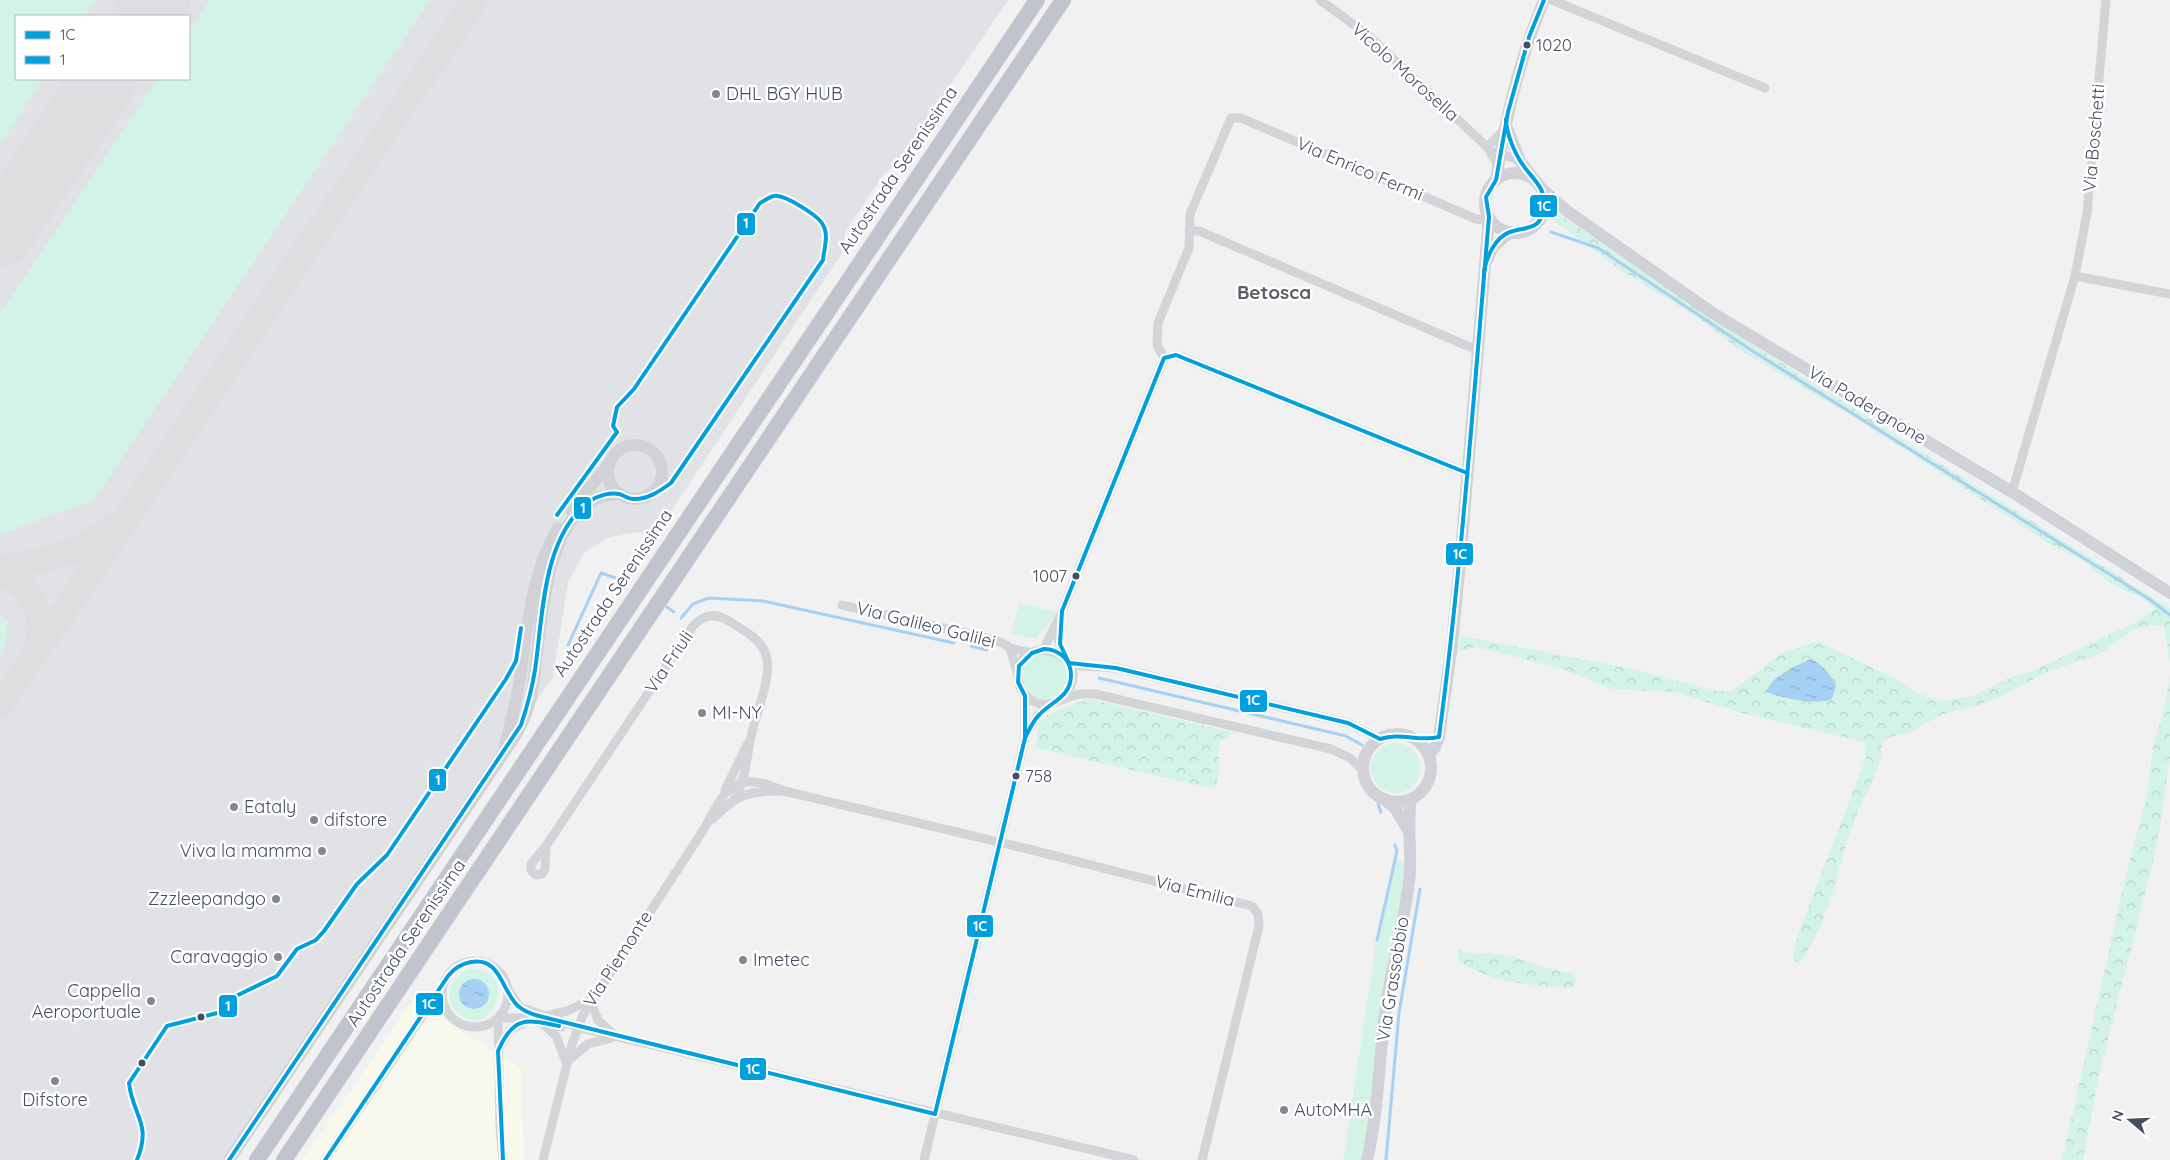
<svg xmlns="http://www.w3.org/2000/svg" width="2170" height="1160" font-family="Quicksand,sans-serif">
	<defs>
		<pattern id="forest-crowns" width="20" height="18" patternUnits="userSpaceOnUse" patternTransform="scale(1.25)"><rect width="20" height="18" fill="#d4f3e7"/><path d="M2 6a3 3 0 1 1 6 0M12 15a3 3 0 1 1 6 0" fill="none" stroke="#b7d2c9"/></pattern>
		<pattern id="water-ripples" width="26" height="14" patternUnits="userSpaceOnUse" patternTransform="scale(1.25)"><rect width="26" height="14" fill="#a6d1f4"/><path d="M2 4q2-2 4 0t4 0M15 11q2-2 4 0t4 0" fill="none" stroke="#89acc9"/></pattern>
	</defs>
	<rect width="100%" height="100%" fill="#f2f1f1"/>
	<path fill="#f9f8ed" d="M413,1000L521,1069L524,1160H303Z"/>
	<path fill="#e1e2e5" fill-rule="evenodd" d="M0,0H1008L896,165L883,175L845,232L844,250L656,534L638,532L609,537L584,553L568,582L553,677L222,1160H0ZM16,16H189V79H16Z"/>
	<g fill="#d4f3e7" fill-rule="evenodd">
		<path d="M0,0H96L85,16H16V79H43L0,144Z"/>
		<path d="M210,0H430L93,501L0,534V314L158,79H189V32Z"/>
		<path d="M1020,603L1057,612L1036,639L1011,633Z"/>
		<path d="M0,615L8,621L5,645L0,653Z"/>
		<circle cx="1045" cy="677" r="23"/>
		<circle cx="1396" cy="768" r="25"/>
		<path d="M1395,859L1405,862L1403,896L1363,1160H1343L1377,937Z"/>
		<path d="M468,969C523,966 493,1043 458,1013C441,998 451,977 468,969ZM475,979L487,987L462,1003L460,989L466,982Z"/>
	</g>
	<g fill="url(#forest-crowns)">
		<path d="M1554,213H1557L1737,335L2170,608V663L2164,626L2151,625L2135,629L2098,655L2049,671L2000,697L1976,706L1943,714L1907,734L1893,736L1882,742C1882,773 1866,789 1856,817C1837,865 1831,920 1800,963L1794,961L1793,953L1800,929L1866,758L1864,742L1745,714L1675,692L1612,689L1562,669L1476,647L1459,651L1461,636L1629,668L1717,691H1732L1782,653L1818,641L1904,683L1916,693L1942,701L1972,696L2008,679L2034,670L2134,623L2155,609L2146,600L2110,583L2083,561L2048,543L1881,434L1734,346L1697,317L1622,271L1555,222Z"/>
		<path d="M2170,677V758L2161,821L2153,862L2099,1075L2083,1160H2062L2129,862L2146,800L2153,747L2163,713Z"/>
		<path d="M1090,699L1231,732L1229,738L1221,740L1218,753L1220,769L1215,789L1035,748C1037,740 1037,727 1041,720C1046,713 1081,701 1090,699Z"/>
		<path d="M1458,951C1474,954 1490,952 1505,955C1529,960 1549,971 1574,973L1576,983L1572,988C1535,986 1489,983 1458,961Z"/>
	</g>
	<g fill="url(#water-ripples)">
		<path d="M1812,659C1823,665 1831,675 1836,686L1832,699C1816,706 1782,698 1766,692C1768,688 1770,684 1773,681C1777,676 1805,660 1812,659Z"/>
		<circle cx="474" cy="994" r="15"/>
	</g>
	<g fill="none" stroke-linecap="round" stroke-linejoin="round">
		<g stroke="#a6d1f4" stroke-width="3">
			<path d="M1551,232L1598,248L1751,350L2149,599L2170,615"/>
			<path d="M667,607L674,612"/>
			<path d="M681,618L693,604L709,598L763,601L954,643"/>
			<path d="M568,645L601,573L628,582"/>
			<path d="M971,646L987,650"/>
			<path d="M1099,678L1346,736L1362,745"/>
			<path d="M1378,804L1381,812"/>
			<path d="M1377,940L1397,851L1395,845"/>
			<path d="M1386,1160L1399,1013L1420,889"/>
		</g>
		<g stroke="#dedee0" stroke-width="26">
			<path d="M0,567C46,561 77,555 115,526"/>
			<path d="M0,574C32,584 49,620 35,651"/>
			<path d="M0,706L474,0"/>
		</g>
		<g stroke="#dedee0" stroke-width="66">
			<path d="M146,16L157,0"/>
			<path d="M0,234L104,79"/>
		</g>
		<g stroke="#d2d4d8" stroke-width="9">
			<path d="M1320,0L1368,35L1487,147L1498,165"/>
			<path d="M1552,0L1765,88"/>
			<path d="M1487,147L1504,130"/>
			<path d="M1496,152L1520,161"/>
			<path d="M1189,231H1199L1477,350"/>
			<path d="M2075,276L2170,294"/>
			<path d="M1164,358L1157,345L1158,323L1189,248L1190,214L1231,118H1241L1476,219L1482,220L1489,217"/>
			<path d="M1164,358L1176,355L1467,473"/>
			<path d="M2012,492L2075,276L2087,213L2106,0"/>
			<path d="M842,605L987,638L1003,643L1010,648L1032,653"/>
			<path d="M1059,623L1057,633L1062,655"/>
			<path d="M1010,648L1017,672"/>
			<path d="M1044,649L1062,611L1164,358"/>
			<path d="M1069,663L1082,666L1116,668L1348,723L1380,739"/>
			<path d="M1062,698C1104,654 1014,627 1018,678C1019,694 1034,707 1050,704C1068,699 1073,692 1095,694L1331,749L1350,758L1363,770"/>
			<path d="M1026,735L1037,716L1050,704"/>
			<path d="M725,790L748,743"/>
			<path d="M713,819C735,795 748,791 780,791"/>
			<path d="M546,846L693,626C703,615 714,612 727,620C741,629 761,638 766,655C773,676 755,715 751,737C746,759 746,780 734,799"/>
			<path d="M546,846L545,869L542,874L536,875L531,870V864Z"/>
			<circle cx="475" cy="994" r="33"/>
			<path d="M507,988L520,1007L577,1027L1134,1160"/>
			<path d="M590,1000L598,1020L613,1034"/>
			<path d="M546,1016L567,1011L590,1000"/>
			<path d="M498,1018L500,1127L503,1160"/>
			<path d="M498,1018H520L562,1027"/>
			<path d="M542,1023L556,1036L566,1062"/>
			<path d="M500,1047L510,1030L529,1020"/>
			<path d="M568,1061L588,1044L612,1038"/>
			<path d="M325,1160L442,987"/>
			<path d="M543,1160L572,1044L583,1015L704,829C727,786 734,770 784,791L1028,849L1252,906L1258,914L1259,926L1202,1160"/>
			<path d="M924,1160L1025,738V696"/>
		</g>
		<g stroke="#d1d2d8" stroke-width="12">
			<path d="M1506,125L1520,161L1533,178"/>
			<circle cx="1515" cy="203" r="30"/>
			<path d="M1496,180C1505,118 1520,58 1544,0"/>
			<path d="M1542,189L1567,211L1714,314L2012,492L2170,593"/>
			<path d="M1487,260L1493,247L1510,232"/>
			<circle cx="635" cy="472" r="27"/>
			<path d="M571,510L610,463"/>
			<circle cx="1397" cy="768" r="34"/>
			<path d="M505,746C511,721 518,697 521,671C528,623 532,571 558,528"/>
			<path d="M1429,755L1435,747L1439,737L1452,645L1461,552L1489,217"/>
			<path d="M1384,799L1395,808L1408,830"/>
			<path d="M229,1160L516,735C524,721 529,707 532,692C542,638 541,493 619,494"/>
			<path d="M1367,1160C1379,1109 1379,1057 1386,1005C1393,964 1404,923 1409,882C1413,854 1406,827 1411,799"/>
		</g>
		<g stroke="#c1c4cc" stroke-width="16">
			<path d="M257,1160L1037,0"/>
			<path d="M284,1160L1063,0"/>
		</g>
		<g stroke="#fff" stroke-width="8">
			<g id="bus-1">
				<path d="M1484,272C1486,258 1495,237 1510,232C1528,226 1542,231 1544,205C1546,188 1531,177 1523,165C1515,154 1506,133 1506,119"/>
				<path d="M1044,649C1052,649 1059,652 1065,658C1069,663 1071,668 1071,675C1071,697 1052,701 1039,715C1033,721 1029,730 1025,738V696L1018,682L1019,666L1032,653Z"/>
				<path d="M1069,663L1116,668L1348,723L1380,739C1400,732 1419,742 1439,737C1462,564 1474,391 1489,217L1486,197L1496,180L1508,112L1529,37L1544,0"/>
				<path d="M1069,663L1060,644L1062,611L1164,358L1176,355L1467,473"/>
				<path d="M935,1114L1025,738"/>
				<path d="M325,1160L448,976C454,968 461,964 471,962C501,957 501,990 518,1006C524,1011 531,1014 539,1016L935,1114"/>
				<path d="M503,1160L498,1051C513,1016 526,1019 559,1026"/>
			</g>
		</g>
		<g stroke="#fff" stroke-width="8">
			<g id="bus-2">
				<path d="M557,515L617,432"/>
				<path d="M137,1160C152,1123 133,1117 129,1083L167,1026L225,1011L234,997L277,976L297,949L316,940L324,931L357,884L387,855L506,679L516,661L521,628"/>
				<path d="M229,1160L521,725C527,707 532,689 535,670C543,617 542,536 590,501C597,496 610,492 619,494C624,495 628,499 633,499C647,500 660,491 671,483L823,260C824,249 829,235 823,225C819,216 784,194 774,196C769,197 764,201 760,203L634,389L617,407L613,426L617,432"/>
			</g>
		</g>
		<use href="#bus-1" stroke="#00a0de" stroke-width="4"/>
		<use href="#bus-2" stroke="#00a0de" stroke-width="4"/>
	</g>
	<g fill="#464e60" stroke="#fff" stroke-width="2">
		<circle cx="1527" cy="45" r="4.5"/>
		<circle cx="1076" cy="576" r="4.5"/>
		<circle cx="1016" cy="776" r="4.5"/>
		<circle cx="201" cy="1017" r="4.5"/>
		<circle cx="142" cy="1063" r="4.5"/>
	</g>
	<g fill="#828793" stroke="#fff" stroke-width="2">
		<circle cx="716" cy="94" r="5"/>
		<circle cx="702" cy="713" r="5"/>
		<circle cx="234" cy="807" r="5"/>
		<circle cx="314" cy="820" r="5"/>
		<circle cx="322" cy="851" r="5"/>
		<circle cx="276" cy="899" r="5"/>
		<circle cx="278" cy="957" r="5"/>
		<circle cx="743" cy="960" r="5"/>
		<circle cx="151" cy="1001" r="5"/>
		<circle cx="55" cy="1081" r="5"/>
		<circle cx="1284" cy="1110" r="5"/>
	</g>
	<g text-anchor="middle" stroke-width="5" stroke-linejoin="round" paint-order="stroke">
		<g font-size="17" fill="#464e60" stroke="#fff" text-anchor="start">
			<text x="1536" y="51">1020</text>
			<text x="1067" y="582" text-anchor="end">1007</text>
			<text x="1025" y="782">758</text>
		</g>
		<g font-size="18" fill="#464e60" stroke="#fff">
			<text transform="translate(1405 72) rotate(42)" y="6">Vicolo Morosella</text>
			<text transform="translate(2094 138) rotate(-85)" y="6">Via Boschetti</text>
			<text transform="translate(1360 169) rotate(23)" y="6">Via Enrico Fermi</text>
			<text transform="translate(898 170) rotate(-56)" y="6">Autostrada Serenissima</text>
			<text transform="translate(1867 405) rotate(31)" y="6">Via Padergnone</text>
			<text transform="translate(613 593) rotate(-56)" y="6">Autostrada Serenissima</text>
			<text transform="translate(926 625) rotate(14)" y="6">Via Galileo Galilei</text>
			<text transform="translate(669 662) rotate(-56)" y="6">Via Friuli</text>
			<text transform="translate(1195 891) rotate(14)" y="6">Via Emilia</text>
			<text transform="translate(406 943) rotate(-56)" y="6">Autostrada Serenissima</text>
			<text transform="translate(618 959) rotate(-57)" y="6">Via Piemonte</text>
			<text transform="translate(1393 979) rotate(-81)" y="6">Via Grassobbio</text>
		</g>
		<g font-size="18" fill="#464e60" stroke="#fff" text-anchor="start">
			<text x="726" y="100">DHL BGY HUB</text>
			<text x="712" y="719">MI-NY</text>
			<text x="244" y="813">Eataly</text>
			<text x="324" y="826">difstore</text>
			<text x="312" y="857" text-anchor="end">Viva la mamma</text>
			<text x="266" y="905" text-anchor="end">Zzzleepandgo</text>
			<text x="268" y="963" text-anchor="end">Caravaggio</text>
			<text x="753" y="966">Imetec</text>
			<text x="141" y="997" text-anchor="end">Cappella<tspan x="141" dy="21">Aeroportuale</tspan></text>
			<text x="55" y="1106" text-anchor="middle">Difstore</text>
			<text x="1294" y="1116">AutoMHA</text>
		</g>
		<g font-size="19" font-weight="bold" fill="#5c5e66" stroke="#fff">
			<text x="1274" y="299">Betosca</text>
		</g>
	</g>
	<g stroke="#fff" stroke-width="2">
		<rect x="1529" y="194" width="29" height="24" rx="5" fill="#00a0de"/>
		<rect x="736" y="212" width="20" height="24" rx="5" fill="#00a0de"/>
		<rect x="573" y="496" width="19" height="24" rx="5" fill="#00a0de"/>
		<rect x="1445" y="542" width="29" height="24" rx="5" fill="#00a0de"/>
		<rect x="1239" y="689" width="29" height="24" rx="5" fill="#00a0de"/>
		<rect x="428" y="768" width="19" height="24" rx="5" fill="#00a0de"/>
		<rect x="966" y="914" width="28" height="24" rx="5" fill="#00a0de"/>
		<rect x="415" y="992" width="29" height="24" rx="5" fill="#00a0de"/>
		<rect x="218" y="994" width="20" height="24" rx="5" fill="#00a0de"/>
		<rect x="739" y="1057" width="28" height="24" rx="5" fill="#00a0de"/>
	</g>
	<g font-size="14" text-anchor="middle" font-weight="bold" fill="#fff">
		<text x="1544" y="211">1C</text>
		<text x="746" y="228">1</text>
		<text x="583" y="513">1</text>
		<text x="1460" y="559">1C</text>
		<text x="1253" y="705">1C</text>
		<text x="438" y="785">1</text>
		<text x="980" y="931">1C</text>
		<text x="429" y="1009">1C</text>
		<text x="228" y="1011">1</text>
		<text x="753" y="1074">1C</text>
	</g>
	<rect x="15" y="15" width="175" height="65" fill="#ffffff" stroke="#b5b8bf"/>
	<rect x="25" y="31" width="25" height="8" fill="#00a0de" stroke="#b5b8bf"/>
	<text x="60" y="40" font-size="15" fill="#464e60">1C</text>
	<rect x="25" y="56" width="25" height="8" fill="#00a0de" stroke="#b5b8bf"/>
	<text x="60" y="65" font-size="15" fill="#464e60">1</text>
	<g transform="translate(2130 1120) rotate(289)" stroke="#ffffff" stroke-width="4" paint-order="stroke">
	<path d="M0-4L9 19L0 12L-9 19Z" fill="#464e60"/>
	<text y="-8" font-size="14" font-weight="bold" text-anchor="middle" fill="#464e60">N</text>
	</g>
</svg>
